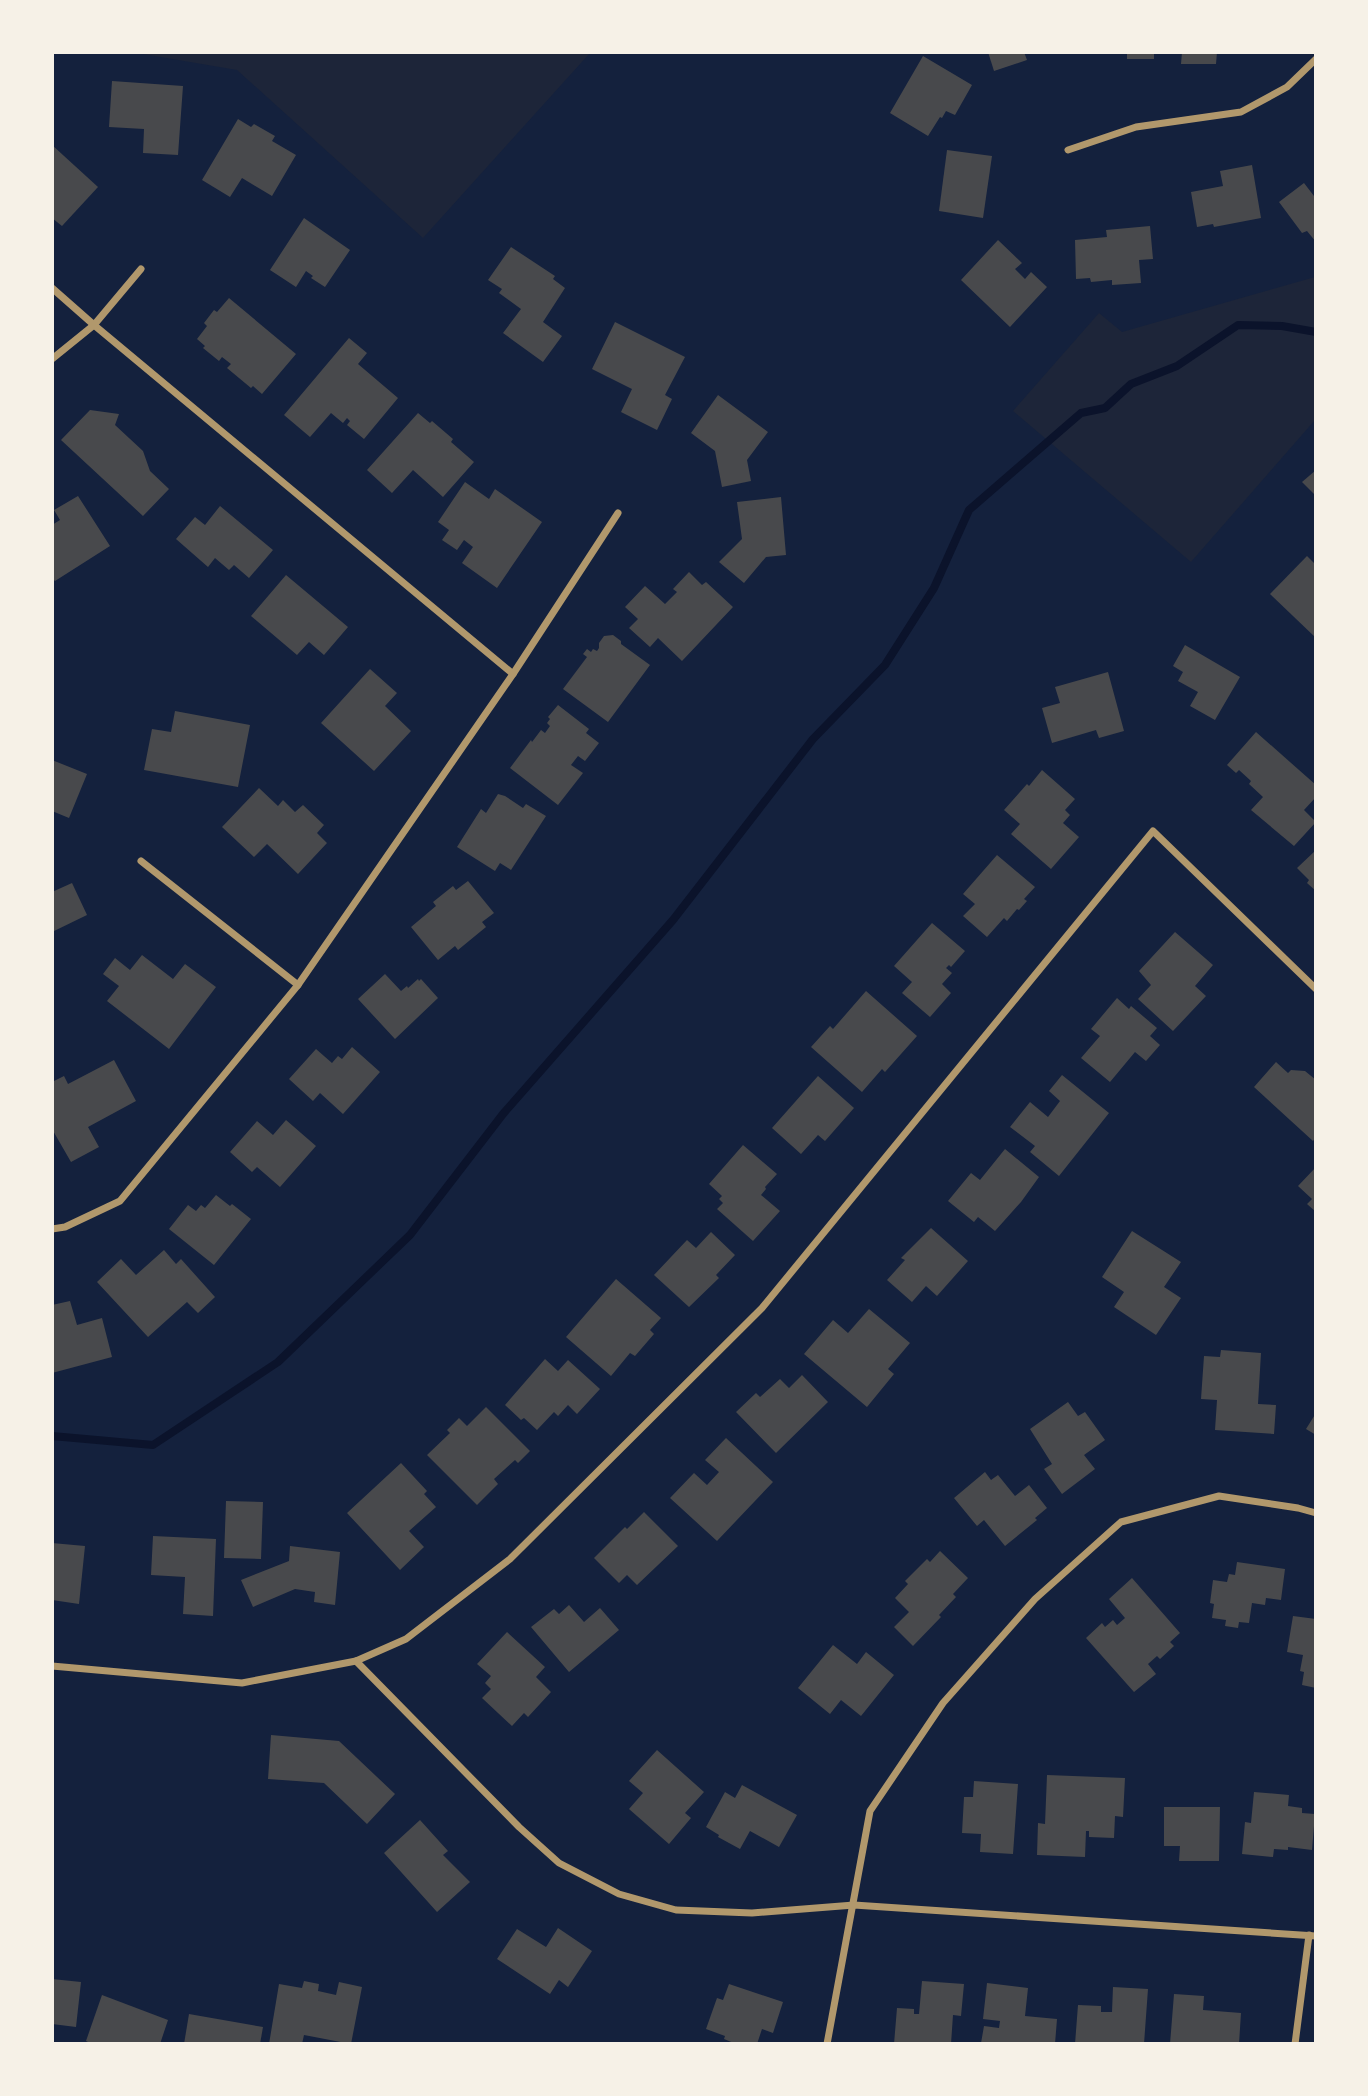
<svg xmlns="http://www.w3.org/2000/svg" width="1368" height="2096" font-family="'Roboto Condensed',sans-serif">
	<rect width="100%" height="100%" fill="#14213d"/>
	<g fill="#1d2539">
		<path d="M137,53L590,52V53L423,238L237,70Z"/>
		<path d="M1315,277V420L1191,562L1013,411L1099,313L1122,332Z"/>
	</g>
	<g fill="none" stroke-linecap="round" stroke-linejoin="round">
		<path stroke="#0b132b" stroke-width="8" d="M52,1436L153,1445L278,1362L410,1235L503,1114L673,920L813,739L885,665L934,588L969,510L1081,413L1105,408L1131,384L1177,366L1238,325L1282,326L1316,332"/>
	</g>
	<g fill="#48494c">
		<path d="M988,52H1024L1027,60L994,71Z"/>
		<rect x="1127" y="52" width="27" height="7"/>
		<path d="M1182,52H1217L1216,64H1181Z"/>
		<path d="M923,56L972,85L955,115L946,111L942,118L940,117L928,136L890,113Z"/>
		<path d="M112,81L183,86L178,155L143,153L144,129L109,127Z"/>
		<path d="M238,119L251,127L254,124L275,136L272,141L296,155L272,196L242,178L230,197L202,180Z"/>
		<path d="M52,145L98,187L62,226L52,218Z"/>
		<path d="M947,150L992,156L983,218L939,211Z"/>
		<path d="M1252,165L1261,218L1214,227L1213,224L1197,227L1191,192L1223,186L1220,171Z"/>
		<path d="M1304,183L1314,196L1316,195V242L1307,231L1302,233L1279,202Z"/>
		<path d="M304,218L350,250L325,287L311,278L313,276L306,271L296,287L270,270Z"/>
		<path d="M1150,226L1153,259L1139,260L1141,283L1112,285V280L1091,282L1090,278L1076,279L1075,240L1107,237L1106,230Z"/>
		<path d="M998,240L1022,263L1015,269L1025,279L1031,272L1047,287L1010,327L961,280Z"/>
		<path d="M511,247L555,276L553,279L565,288L543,322L562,336L543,362L503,333L521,309L499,293L502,289L488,280Z"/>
		<path d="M229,298L296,354L262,394L253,386L251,388L227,368L231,364L222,357L219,361L203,348L205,346L197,339L207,326L204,323L214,310L217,312Z"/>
		<path d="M615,322L685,357L665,395L672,399L657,430L621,412L632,389L592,369Z"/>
		<path d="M349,338L367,353L358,364L398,398L364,439L347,425L350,421L347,418L343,423L331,413L310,437L284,415Z"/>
		<path d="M718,395L768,432L747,460L751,481L722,487L715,451L691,433Z"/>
		<path d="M90,410L119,414L115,425L143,451L150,471L169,489L143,516L61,440Z"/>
		<path d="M418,413L430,423L432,421L453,439L451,442L474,462L443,497L413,470L392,493L367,470Z"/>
		<path d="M1316,470V496L1302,482Z"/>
		<path d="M465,482L489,499L495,489L542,522L497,588L462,563L473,547L464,540L457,550L442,540L449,530L438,522Z"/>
		<path d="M78,496L110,546L55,581L52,578V525L60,520L54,510Z"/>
		<path d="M781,497L786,555L766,557L744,583L719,562L742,539L737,502Z"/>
		<path d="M220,506L273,550L249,578L234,565L229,570L215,558L208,567L176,539L195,517L205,525Z"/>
		<path d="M1307,556L1316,565V638L1270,594Z"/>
		<path d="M689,572L702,585L706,582L733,607L682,661L658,638L650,647L629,628L638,619L625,607L645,586L665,604L677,592L673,589Z"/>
		<path d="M286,575L348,627L324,655L309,642L297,655L251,616Z"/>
		<path d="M613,635L621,641V644L650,665L608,722L563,689L587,657L583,654L587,649L591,652L593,649L597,651L599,648V643L604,636Z"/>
		<path d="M1185,645L1240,677L1215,720L1190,706L1198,692L1178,681L1183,672L1173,666Z"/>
		<path d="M370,669L397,693L385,706L411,731L374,771L321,723Z"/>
		<path d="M1108,672L1124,731L1099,738L1096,730L1052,743L1042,708L1060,703L1055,687Z"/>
		<path d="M558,705L589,729L586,733L599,743L585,761L578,756L571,765L583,773L558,805L510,768L531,740L532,742L541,730L545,733L550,726L547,723L550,719L548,717Z"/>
		<path d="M175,711L250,725L238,787L144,770L152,729L171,732Z"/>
		<path d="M1256,732L1316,785V797L1304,810L1316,822L1294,846L1251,810L1263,797L1249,784L1251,781L1239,770L1236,773L1227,765Z"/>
		<path d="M52,760L87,774L69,818L52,811Z"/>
		<path d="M1042,770L1075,799L1065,810L1070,815L1063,823L1079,837L1051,869L1011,834L1020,824L1004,810L1027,784L1029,786Z"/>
		<path d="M259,788L278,806L283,800L295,812L303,805L324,825L317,833L327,843L298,874L267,844L254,857L222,827Z"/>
		<path d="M498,794L505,796L523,808L526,804L546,816L511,870L500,863L495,871L457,847L481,809L486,813Z"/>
		<path d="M1316,850V891L1307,883L1309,880L1297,868Z"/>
		<path d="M997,855L1035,887L1024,899L1027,901L1019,910L1017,909L1007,921L1004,918L987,937L963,916L975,904L963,894Z"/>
		<path d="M468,881L494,913L482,922L486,927L458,950L455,946L438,960L411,927L436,906L433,902L453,886L456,890Z"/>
		<path d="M72,883L87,915L52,932V892Z"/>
		<path d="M932,923L965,951L951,967L949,965L946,968L952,973L942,984L951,993L930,1017L902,993L912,982L894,966Z"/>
		<path d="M1175,932L1213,965L1195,986L1206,996L1173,1031L1138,999L1151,985L1139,971Z"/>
		<path d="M142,955L173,979L185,964L216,987L169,1049L107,1001L119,986L103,974L115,958L130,970Z"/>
		<path d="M385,974L401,991L407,986L408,988L418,979L419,981L421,979L438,998L395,1039L358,999Z"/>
		<path d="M866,991L917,1036L885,1072L882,1069L862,1092L811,1047L830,1026L833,1029Z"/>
		<path d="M1117,998L1129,1009L1131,1006L1157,1028L1150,1036L1160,1045L1146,1061L1135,1052L1110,1082L1081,1058L1100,1036L1091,1029Z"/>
		<path d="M352,1047L380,1072L343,1114L320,1093L313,1101L289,1079L316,1049L332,1063L338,1056L342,1059Z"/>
		<path d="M114,1060L136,1101L88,1127L99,1147L71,1162L52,1129V1082L64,1076L68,1084Z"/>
		<path d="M1276,1062L1288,1073L1291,1070L1305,1071L1316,1080V1137L1313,1141L1254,1087Z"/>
		<path d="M1062,1075L1109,1113L1059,1176L1030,1152L1035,1146L1010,1127L1030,1102L1048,1117L1060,1101L1049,1091Z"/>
		<path d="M818,1076L854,1108L825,1141L818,1135L801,1154L772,1128Z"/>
		<path d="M286,1120L316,1146L280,1187L257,1167L252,1172L230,1152L257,1121L273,1135Z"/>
		<path d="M743,1145L777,1174L765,1187L766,1189L761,1195L780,1211L753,1241L717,1209L723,1203L719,1199L722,1196L709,1184Z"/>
		<path d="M1005,1149L1039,1177L1021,1202L995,1231L978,1217L974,1222L948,1201L971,1173L980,1180Z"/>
		<path d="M1316,1167V1212L1307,1204L1312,1199L1298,1186Z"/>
		<path d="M216,1195L230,1206L232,1204L251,1219L214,1265L169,1229L188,1205L196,1211L201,1205L205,1208Z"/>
		<path d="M931,1228L968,1261L937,1296L926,1286L912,1302L887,1280L905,1260L901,1258Z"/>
		<path d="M1132,1231L1181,1262L1164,1287L1181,1298L1156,1335L1114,1307L1124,1292L1102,1277Z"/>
		<path d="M711,1232L735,1255L716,1275L719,1278L689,1307L654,1275L687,1240L696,1248Z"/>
		<path d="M164,1250L176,1264L181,1259L215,1297L198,1313L187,1302L148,1337L97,1282L121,1259L136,1275Z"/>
		<path d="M616,1279L661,1318L650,1330L654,1334L635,1356L630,1353L611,1376L566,1337Z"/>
		<path d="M70,1301L77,1325L102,1318L112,1357L52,1373V1305Z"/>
		<path d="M869,1309L910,1343L888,1369L894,1374L867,1407L804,1354L833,1320L848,1333Z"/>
		<path d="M1221,1350L1261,1353L1258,1404L1276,1405L1274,1434L1215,1430L1217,1400L1201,1399L1204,1356L1220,1357Z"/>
		<path d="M545,1359L558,1371L568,1360L600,1389L577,1414L568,1405L558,1416L554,1412L537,1430L524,1418L521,1420L505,1405Z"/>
		<path d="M802,1375L828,1402L776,1453L736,1412L756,1393L760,1397L780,1379L789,1388Z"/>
		<path d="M1068,1402L1078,1416L1085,1412L1105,1440L1084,1455L1095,1469L1062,1494L1044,1469L1052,1464L1030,1429Z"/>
		<path d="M486,1407L530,1451L518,1463L515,1460L494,1479L498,1484L477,1505L427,1455L450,1433L447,1430L459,1418L467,1426Z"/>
		<path d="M1316,1413V1435L1306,1429Z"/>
		<path d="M726,1438L773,1482L717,1541L670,1498L694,1473L707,1485L719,1472L705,1460Z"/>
		<path d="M401,1463L427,1491L424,1494L436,1507L409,1531L424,1547L400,1570L347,1513Z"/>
		<path d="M985,1472L991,1480L998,1475L1015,1496L1029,1485L1047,1508L1035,1518L1037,1520L1005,1546L984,1520L977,1526L954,1498Z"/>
		<path d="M226,1501L263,1502L261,1559L224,1558Z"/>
		<path d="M644,1512L678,1546L637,1585L627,1575L619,1583L594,1558L625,1527L627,1529Z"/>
		<path d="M153,1536L216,1539L213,1616L183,1614L185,1577L151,1575Z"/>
		<path d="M52,1543L85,1546L79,1604L52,1600Z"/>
		<path d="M290,1546L340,1552L335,1605L314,1602L315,1592L295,1589L253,1607L241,1580L289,1561Z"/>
		<path d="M940,1551L968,1578L953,1594L956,1597L939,1615L941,1617L913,1646L894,1627L909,1612L895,1598L908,1584L905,1581L927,1559L930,1562Z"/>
		<path d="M1237,1562L1285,1569L1281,1600L1266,1598L1265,1605L1252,1603L1249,1623L1239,1622L1238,1628L1225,1626L1226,1620L1212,1618L1214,1604L1210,1603L1213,1580L1227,1582L1229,1574L1235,1575Z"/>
		<path d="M1132,1578L1180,1633L1170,1642L1174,1646L1160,1659L1157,1656L1148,1664L1156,1674L1134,1692L1086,1638L1102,1623L1105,1627L1113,1620L1117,1625L1125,1618L1109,1599Z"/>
		<path d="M569,1605L584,1622L600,1608L619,1630L569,1672L531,1627L554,1609L559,1614Z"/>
		<path d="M1293,1616L1316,1619V1688L1302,1685L1304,1672L1300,1671L1303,1655L1287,1652Z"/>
		<path d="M507,1632L545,1667L536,1677L551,1692L528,1717L524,1713L512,1726L482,1698L491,1689L485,1683L491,1676L477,1664Z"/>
		<path d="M833,1645L857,1664L866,1652L894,1675L861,1716L841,1700L830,1714L798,1688Z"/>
		<path d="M271,1735L339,1741L395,1794L367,1824L324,1783L268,1779Z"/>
		<path d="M657,1750L704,1792L685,1813L691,1818L669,1844L629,1809L643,1793L629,1781Z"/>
		<path d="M1047,1775L1125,1778L1123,1817L1115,1816L1114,1838L1089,1837V1831H1086L1085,1857L1037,1855L1038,1823L1045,1824Z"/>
		<path d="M974,1781L1018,1784L1013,1854L980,1852L981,1834L962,1833L964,1797H973Z"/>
		<path d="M742,1785L797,1815L779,1847L750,1831L740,1849L718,1837L719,1835L706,1827L725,1792L735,1798Z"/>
		<path d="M1254,1792L1289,1795L1288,1806L1302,1808V1813L1315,1814L1312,1850L1288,1847V1850L1274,1849L1273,1857L1242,1854L1245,1822L1251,1823Z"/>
		<path d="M1164,1807H1220L1219,1861H1179L1180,1846H1164Z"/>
		<path d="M420,1820L448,1851L443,1855L470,1882L437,1912L384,1853Z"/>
		<path d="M558,1928L592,1951L568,1987L559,1980L550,1994L497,1959L517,1929L546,1947Z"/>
		<path d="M52,1979L81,1982L76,2027L52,2024Z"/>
		<path d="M304,1981L319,1984L318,1991L336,1995L339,1982L362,1987L351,2044L304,2035L302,2044H269L279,1984L302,1988Z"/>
		<path d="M922,1981L964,1984L961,2016L953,2015L951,2044H894L897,2008L914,2009V2014H919Z"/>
		<path d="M987,1983L1028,1988L1025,2016L1057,2019L1055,2044L981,2043L984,2026L999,2028L1000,2021L983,2019Z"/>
		<path d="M729,1984L783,2002L773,2033L762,2029L757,2044H736L724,2039L725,2036L706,2029L717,1998L723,2000Z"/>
		<path d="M1113,1987L1148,1989L1144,2044H1075L1078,2005L1101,2006V2012H1112Z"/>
		<path d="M1174,1994L1204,1996L1203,2010L1241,2013L1239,2044H1170Z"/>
		<path d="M102,1995L168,2020L160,2044H92L86,2041Z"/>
		<path d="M189,2014L263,2027L260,2044H184Z"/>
	</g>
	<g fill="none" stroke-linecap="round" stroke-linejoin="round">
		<g stroke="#b1986c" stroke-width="7">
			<path d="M1068,150L1136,127L1241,112L1287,87L1316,59"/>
			<path d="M52,288L94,325L513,674"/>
			<path d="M52,359L94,325L141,269"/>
			<path d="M141,861L298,985"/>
			<path d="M52,1229L65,1227L120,1201L298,985L513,674L618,513"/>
			<path d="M356,1661L519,1827L559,1863L619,1894L676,1910L752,1913L854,1905L1316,1936"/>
			<path d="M52,1666L242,1683L356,1661L406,1639L510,1559L762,1308L1153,831L1316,989"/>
			<path d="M827,2044L870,1811L943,1703L1035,1599L1121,1522L1219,1496L1298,1508L1316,1513"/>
			<path d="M1295,2044L1309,1935"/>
		</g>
	</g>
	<rect width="1368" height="2096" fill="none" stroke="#f6f1e7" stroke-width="108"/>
</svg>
